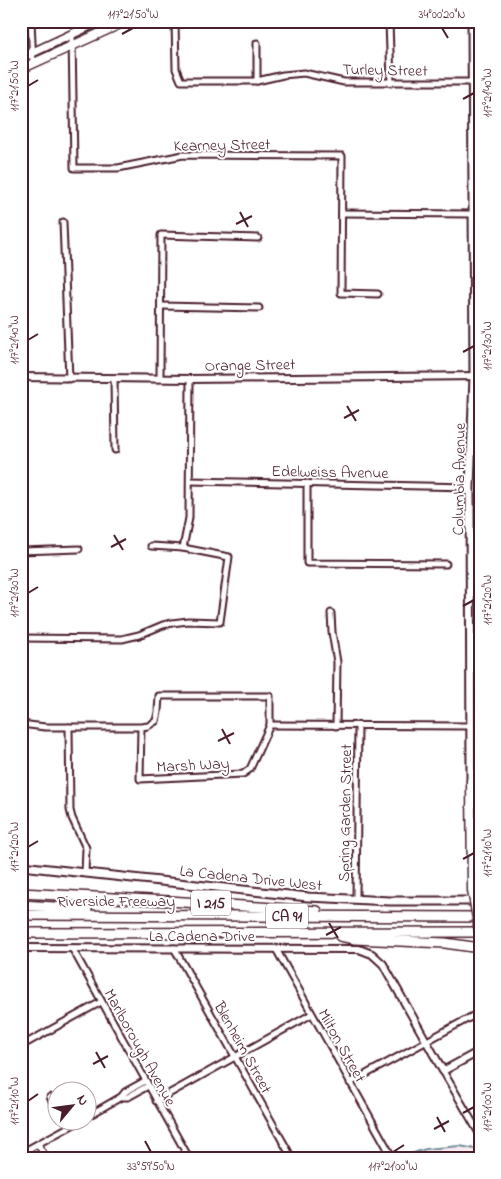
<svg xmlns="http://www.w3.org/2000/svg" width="501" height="1179" font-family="'Indie Flower',sans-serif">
	<rect width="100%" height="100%" fill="#fff"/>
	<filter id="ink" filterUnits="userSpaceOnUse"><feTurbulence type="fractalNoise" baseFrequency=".02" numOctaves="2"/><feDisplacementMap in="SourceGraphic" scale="10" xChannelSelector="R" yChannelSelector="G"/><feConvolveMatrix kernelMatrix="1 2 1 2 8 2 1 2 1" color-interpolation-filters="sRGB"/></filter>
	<g filter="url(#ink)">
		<path fill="#f9e9f1" d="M460,1146L480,1150V1158H406L426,1149Z"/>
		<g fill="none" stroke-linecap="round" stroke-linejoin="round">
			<path stroke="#6f8d9a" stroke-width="2" d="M398,1158L426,1149L460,1146L480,1150"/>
			<g stroke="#4a1f2b" stroke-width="9">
				<g id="minor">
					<path d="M31,21L33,64"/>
					<path d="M175,21L176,69L181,81H257L283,75L304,73L344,82H472"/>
					<path d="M389,21L391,83"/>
					<path d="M72,34L74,168H118L183,155L342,156L341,293L378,294"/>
					<path d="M257,81V43"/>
					<path d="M342,213L473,214"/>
					<path d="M63,222L69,379"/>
					<path d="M161,306L259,308"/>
					<path d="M114,378L115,450"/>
					<path d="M160,378L161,235L258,238"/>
					<path d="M190,481L470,487"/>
					<path d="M307,483V563L446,564"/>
					<path d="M183,548L189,518L190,379"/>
					<path d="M21,551L79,549"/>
					<path d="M471,559L480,561"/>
					<path d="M331,613L332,632L337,662L336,726"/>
					<path d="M21,638L122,639L139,635L163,625L172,623L188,621L220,622L229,557L183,548L151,546"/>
					<path d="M21,724L45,727H141L148,726L156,721L158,712L159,696H270V725L250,769L243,774L140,779L141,727"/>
					<path d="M270,725L471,726"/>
					<path d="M69,727L70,810L72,818L86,848L85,873"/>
					<path d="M356,899L358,727"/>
					<path d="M72,948L189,1158"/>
					<path d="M174,948L292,1158"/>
					<path d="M276,949L390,1153"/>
					<path d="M21,1046L101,1002"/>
					<path d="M443,1071L480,1135"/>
					<path d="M350,1083L480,1012"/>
					<path d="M50,1097L58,1111"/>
					<path d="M121,1097H128L148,1086"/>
					<path d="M156,1101L312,1014"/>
					<path d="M88,1116L121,1097L125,1092L145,1081"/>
					<path d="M38,1144L46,1158"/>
					<path d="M21,1153L78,1122"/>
				</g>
			</g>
			<g stroke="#4a1f2b" stroke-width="10">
				<g id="tertiary">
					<path d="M21,377L190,379L480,376"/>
					<path d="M21,948L359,949L372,954L383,964L443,1071L480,1051"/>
				</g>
			</g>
			<g stroke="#4a1f2b" stroke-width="11">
				<g id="secondary">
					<path d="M471,781L470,487L474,376L472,21"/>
					<path d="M21,866L308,897L390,901H480"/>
				</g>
			</g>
			<g stroke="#4a1f2b" stroke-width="11">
				<g id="primary">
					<path d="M21,58L100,21"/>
					<path d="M21,69L127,21"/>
					<path d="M471,781L472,890"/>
					<path d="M471,806L480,798"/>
				</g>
			</g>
			<g stroke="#4a1f2b" stroke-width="12">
				<g id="motorway">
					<path d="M21,893L169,901L317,911"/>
					<path d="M21,905L87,909"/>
					<path d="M21,915L480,917"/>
					<path d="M21,933L480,932"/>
					<path d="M340,936L355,939L445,943L480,948"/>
				</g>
			</g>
			<use href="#minor" stroke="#fff" stroke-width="5"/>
			<use href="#tertiary" stroke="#fff" stroke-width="6"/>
			<use href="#secondary" stroke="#fff" stroke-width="7"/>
			<use href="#primary" stroke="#fff" stroke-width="8"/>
			<use href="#motorway" stroke="#fff" stroke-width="9"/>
			<g stroke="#4a1f2b" stroke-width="11" stroke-linecap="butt">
				<path id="primary-bridge" d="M472,890L480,936"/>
			</g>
			<use href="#primary-bridge" stroke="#fff" stroke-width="8"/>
		</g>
	</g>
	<path fill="none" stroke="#4a1f2b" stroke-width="2" d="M442,28L448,38M122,34L133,28M28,86L38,80M463,99L474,93M240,212L248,227M236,224L252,216M28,340L38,334M463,352L474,346M347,406L356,421M344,418L359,410M114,535L123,550M111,547L126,539M28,593L38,587M463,606L474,600M222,729L230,744M218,741L234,733M28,847L38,841M463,859L474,853M329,923L338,938M326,935L341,927M96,1052L105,1068M93,1064L108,1056M28,1101L38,1094M463,1113L474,1107M437,1117L445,1132M434,1129L449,1121M145,1141L151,1152M393,1152L404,1145"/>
	<g text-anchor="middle" stroke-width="4" stroke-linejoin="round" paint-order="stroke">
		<g fill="#fff" stroke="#80626b" stroke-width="1">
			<rect x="191" y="890.5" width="40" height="25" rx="4"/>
			<rect x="266" y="903.5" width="42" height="25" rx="4"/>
		</g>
		<g font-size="15" font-weight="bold" fill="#4a1f2b">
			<text x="211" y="908">I 215</text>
			<text x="287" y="921">CA 91</text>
		</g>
		<g font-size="16" fill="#4a1f2b" stroke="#fff">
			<text transform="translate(385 69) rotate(1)" y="6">Turley Street</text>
			<text transform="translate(222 144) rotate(-1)" y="6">Kearney Street</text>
			<text transform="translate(250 364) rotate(-1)" y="6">Orange Street</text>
			<text transform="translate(330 471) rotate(1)" y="6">Edelweiss Avenue</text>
			<text transform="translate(458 479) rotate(-89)" y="6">Columbia Avenue</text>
			<text transform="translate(193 764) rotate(-3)" y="6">Marsh Way</text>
			<text transform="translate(344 813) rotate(-89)" y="6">Spring Garden Street</text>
			<text transform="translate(251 877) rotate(6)" y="6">La Cadena Drive West</text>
			<text x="116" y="906">Riverside Freeway</text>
			<text x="202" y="941">La Cadena Drive</text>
			<text transform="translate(343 1045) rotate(61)" y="6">Milton Street</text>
			<text transform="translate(141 1047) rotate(61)" y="6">Marlborough Avenue</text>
			<text transform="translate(244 1047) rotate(61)" y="6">Blenheim Street</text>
		</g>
	</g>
	<rect width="501" height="1179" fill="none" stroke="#fff" stroke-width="55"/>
	<g transform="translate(72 1106) rotate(61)"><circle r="24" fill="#ffffff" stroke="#b7a5aa"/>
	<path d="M0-4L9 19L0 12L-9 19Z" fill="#4a1f2b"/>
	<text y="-8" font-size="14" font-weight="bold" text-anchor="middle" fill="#4a1f2b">N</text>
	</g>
	<rect x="28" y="28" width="446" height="1124" fill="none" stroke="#4a1f2b" stroke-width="2"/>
	<g font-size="12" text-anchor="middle" fill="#4a1f2b">
		<text x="133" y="18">117°21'50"W</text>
		<text x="442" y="18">34°00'20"N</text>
		<text transform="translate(14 86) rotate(-90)" y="4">117°21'50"W</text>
		<text transform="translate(487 93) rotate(-90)" y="4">117°21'40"W</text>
		<text transform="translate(14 340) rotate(-90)" y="4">117°21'40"W</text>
		<text transform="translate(487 346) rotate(-90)" y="4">117°21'30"W</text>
		<text transform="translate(14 593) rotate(-90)" y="4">117°21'30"W</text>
		<text transform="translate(487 600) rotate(-90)" y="4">117°21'20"W</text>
		<text transform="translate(14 847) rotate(-90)" y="4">117°21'20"W</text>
		<text transform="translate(487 853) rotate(-90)" y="4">117°21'10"W</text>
		<text transform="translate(14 1101) rotate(-90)" y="4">117°21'10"W</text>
		<text transform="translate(487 1107) rotate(-90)" y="4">117°21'00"W</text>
		<text x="151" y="1170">33°59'50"N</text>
		<text x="393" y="1170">117°21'00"W</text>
	</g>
</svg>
